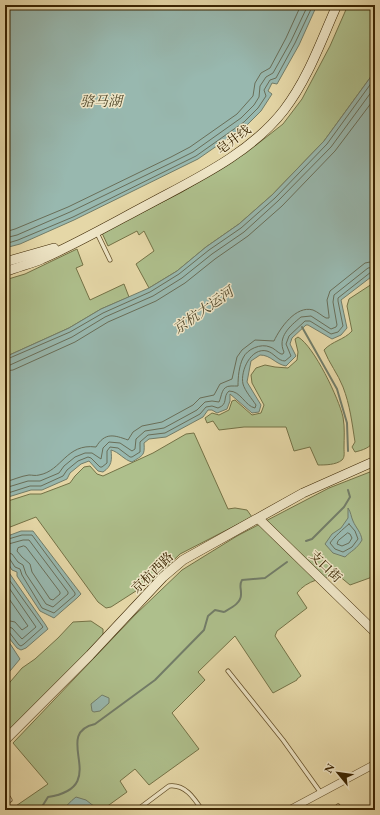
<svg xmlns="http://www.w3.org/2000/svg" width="380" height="815" font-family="'EB Garamond','Noto Serif SC',serif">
	<rect width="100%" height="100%" fill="#e5d7a7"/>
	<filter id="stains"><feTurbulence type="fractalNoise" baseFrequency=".005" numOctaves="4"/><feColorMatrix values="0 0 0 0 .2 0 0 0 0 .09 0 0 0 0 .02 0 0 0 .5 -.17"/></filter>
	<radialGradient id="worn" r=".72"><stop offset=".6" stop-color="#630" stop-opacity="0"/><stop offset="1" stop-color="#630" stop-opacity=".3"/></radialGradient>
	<g fill="#aebf8c" stroke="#747246">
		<path d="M348,5H375V71L324,141L272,195L239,224L206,247L177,271L149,288L136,264L154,251L144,231L139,235L137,231L108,246L102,233L182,192L246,153L283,124L302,99L330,46Z"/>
		<path d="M77,249L83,265L76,268L90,300L124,284L129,297L101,309L69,328L5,357V280L25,274Z"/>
		<path d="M375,282V440C370,448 363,450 355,452L352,447L355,442C352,423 350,405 343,387C338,374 329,363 324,350C332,341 344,340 352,331L347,306L349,299Z"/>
		<path d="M298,337C314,346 339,399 343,417C345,428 344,438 344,448C344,453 345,457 342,460C336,465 325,465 318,465L310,447L294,451L286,427H244L219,430L213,421L207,423L205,418L212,413L219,415L229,410L232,401L235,400L252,415L261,413L264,405L252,383L251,375L256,368L265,365L275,367L288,368L297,360L298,352L295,339Z"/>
		<path d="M194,433L228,509L235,508L247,510L252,517L180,554L153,580L111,607L106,608L98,602L36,517L5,529V502L30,494H41L70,483L75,476L84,467L90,466L97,474L103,476L153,453L186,434Z"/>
		<path d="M375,470V576L350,585L338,575C323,578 307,580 297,593L307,608L277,631L275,636L301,676L297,679V680L273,693L235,636L198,672L205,680L172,713L199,749L149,785L135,769L120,781L127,792L102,810H10L48,784L13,743L136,614L182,570L237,536L329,488Z"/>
		<path d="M91,621L103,629V636L5,734V688L22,668L35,659L58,638L73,622Z"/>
	</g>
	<g fill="#98b8af" stroke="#727d69">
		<path d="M5,5H317L299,45L277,84L272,83L268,91L272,94L261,111L247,125L198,159L74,220L20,244L5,248Z"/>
		<path d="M375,71V274L341,300L347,328L341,335L332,339L308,325H306L292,338L290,344L296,356L286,366C275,364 271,355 260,355L251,361L247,382L261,405L259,412L252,413L230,394V401L227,409L217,413L212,410H208L203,417L166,437L149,439L144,443C145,456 143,455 132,462C124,460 119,452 111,450C112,460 112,466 103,472L98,471L89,461L81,464L70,473L67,479L42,490H31L5,498V357L69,328L101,309L149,288L177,271L206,247L239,224L272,195L324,141Z"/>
		<path d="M348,508C351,512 351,517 353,521C356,528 361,532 362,540C357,549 351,551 345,557L333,553L325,544L332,534L341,528L348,518Z"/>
		<path d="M21,531H33L81,594L77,598L54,618L40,611L17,576V572L12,570L5,559V537Z"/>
		<path d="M5,567L45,624L48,629L26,648L21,650L17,648L5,633Z"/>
		<path d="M5,636L20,659L5,677Z"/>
		<path d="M102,695L109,698V703L100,711L94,712L92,711L91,704Z"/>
		<path d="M76,797L86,800L95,807L94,809L61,810C67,807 70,801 76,797Z"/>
	</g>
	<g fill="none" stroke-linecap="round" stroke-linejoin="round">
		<g stroke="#696e58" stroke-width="1">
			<path d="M5,232L15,229L68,207L171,157L190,147L237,114L253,96L255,83L261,73L270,68L286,38L301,5"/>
			<path d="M5,238L17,235L70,212L173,162L193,152L241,118L254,105L259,97L260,86L266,77L273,73L291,41L308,5"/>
			<path d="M5,244L18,240L73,217L196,156L244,122L258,108L266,96L264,90L270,80L276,78L295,43L313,5"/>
			<path d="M5,360L70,332L103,313L150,292L179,274L209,250L241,228L275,198L327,144L375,78"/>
			<path d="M5,365H10L72,337L105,317L153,296L182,278L212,254L244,232L278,201L331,147L375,87"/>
			<path d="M5,371L13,370L75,342L108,322L156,301L185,283L215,259L248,236L282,206L335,151L375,98"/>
			<path d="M5,482C13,480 21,476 29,475C32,475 36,476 39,475C62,471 66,443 96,447C105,432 114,435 128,440L133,432L142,426L162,422L193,405L200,398L214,395L220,384L232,379L237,357L242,350L255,340L274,341C280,328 296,305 313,310C318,312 322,316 326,318H329V316L327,300L330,291L365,263L375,261"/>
			<path d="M5,488L28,481H40L59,473L64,466L75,457L85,453H92L101,459L103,448L109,442L120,443L132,451L135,449L136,439L145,431L164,428L197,410L205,402L212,401L219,402C222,396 221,386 231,386C233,386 236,386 238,386C238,377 239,366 243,358C247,349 261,343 270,347C274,348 277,352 281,354H283L284,352C277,337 290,326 301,317L311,316L331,329L336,327L337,325L333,302L334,295L368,268L375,267"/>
			<path d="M5,494L30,486H41L63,476L67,470L78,461L88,457L91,458L100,467H102L107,463V451L110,447L118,448L130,457H132L140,452V442L148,435L165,433L200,414L206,407L212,406L218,408C229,404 222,397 229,391C241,391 245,406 255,408L256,405C252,399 245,391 243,384C240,371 251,347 267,351C274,353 278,361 285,361L291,356L286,344L289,336L305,321H310L331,334L338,332L343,326L338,301V298L371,272H375"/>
			<path d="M349,524L355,531L358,539L352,547L343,552L335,549L330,543C334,537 343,529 349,524Z"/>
			<path d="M348,533L350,534L352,538L349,543L342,546L337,544L338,541Z"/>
			<path d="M5,540L22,535H32L75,593V595L54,613L42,608L22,575L20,569L15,567L9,558L5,557"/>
			<path d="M5,545L23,540H29L68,592V594L53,607L46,604L26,574L23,565L18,562L12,554L5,552"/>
			<path d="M24,546L26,547L60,592V594L53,600L50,599L32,572L30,564L22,557L17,551L18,548Z"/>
			<path d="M5,574L43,627L24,644L21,646L19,645L9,632L5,631"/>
			<path d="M5,582L36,627L22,639L12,628L5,626"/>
			<path d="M5,593L28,626L22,630L15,622L5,620"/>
		</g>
		<g stroke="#727d69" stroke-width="2">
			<path d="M302,327L337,389L347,423L348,451"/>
			<path d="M306,541L312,539L344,507L350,497L348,490"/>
			<path d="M43,810V805L48,797C113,787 50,734 95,724L155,680L204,630L208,616L215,610L224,612C231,608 242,603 241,593C241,587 239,585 242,580L265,578L287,562"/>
		</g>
		<g stroke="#65512a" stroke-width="5">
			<g id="lane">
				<path d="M97,233L110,260"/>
				<path d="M228,671L283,740L321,793"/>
				<path d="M5,792L10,800L5,803"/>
				<path d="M338,806L341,810"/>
				<path d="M137,810L169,786C185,784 194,798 202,810"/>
			</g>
		</g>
		<g stroke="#65512a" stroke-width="8">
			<path id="street" d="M289,810L375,764"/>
		</g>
		<g stroke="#3a2401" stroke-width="10">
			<g id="secondary">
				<path d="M5,262L54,248"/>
				<path d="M5,272C17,267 30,264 42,259C78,243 113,223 147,205C195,179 250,154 284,110C308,79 321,41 337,5"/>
				<path d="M259,519L375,632"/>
				<path d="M5,740L90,655L163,577L183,560L303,493L375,461"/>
			</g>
		</g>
		<use href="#lane" stroke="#eee5c6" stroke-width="3.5"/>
		<use href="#street" stroke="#eee5c6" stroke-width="7"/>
		<use href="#secondary" stroke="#eee5c6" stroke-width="9"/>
	</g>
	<g text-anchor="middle" stroke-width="3" stroke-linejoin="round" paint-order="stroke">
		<g font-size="13" fill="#3a2401" stroke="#eee5c6">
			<text transform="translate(233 139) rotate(-37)" y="5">皂井线</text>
			<text transform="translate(326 566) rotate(44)" y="5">支口街</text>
			<text transform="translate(152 572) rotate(-44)" y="5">京杭西路</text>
		</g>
		<g font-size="14" font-style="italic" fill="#52492c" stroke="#eee5c6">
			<text x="101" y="106">骆马湖</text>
			<text transform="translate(203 310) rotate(-35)" y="5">京杭大运河</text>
		</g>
	</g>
	<rect width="380" height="815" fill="none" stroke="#e5d7a7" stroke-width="20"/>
	<rect x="6" y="6" width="368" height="803" fill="none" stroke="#3a2401" stroke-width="2"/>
	<rect x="10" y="10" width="360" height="795" fill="none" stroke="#3a2401"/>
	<g transform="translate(338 773) rotate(299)" stroke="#eee5c6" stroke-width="3" paint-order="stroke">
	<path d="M0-3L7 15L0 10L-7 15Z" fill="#3a2401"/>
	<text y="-6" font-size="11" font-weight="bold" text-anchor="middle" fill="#3a2401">N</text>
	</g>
	<rect width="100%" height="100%" filter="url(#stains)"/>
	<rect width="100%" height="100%" fill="url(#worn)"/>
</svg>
